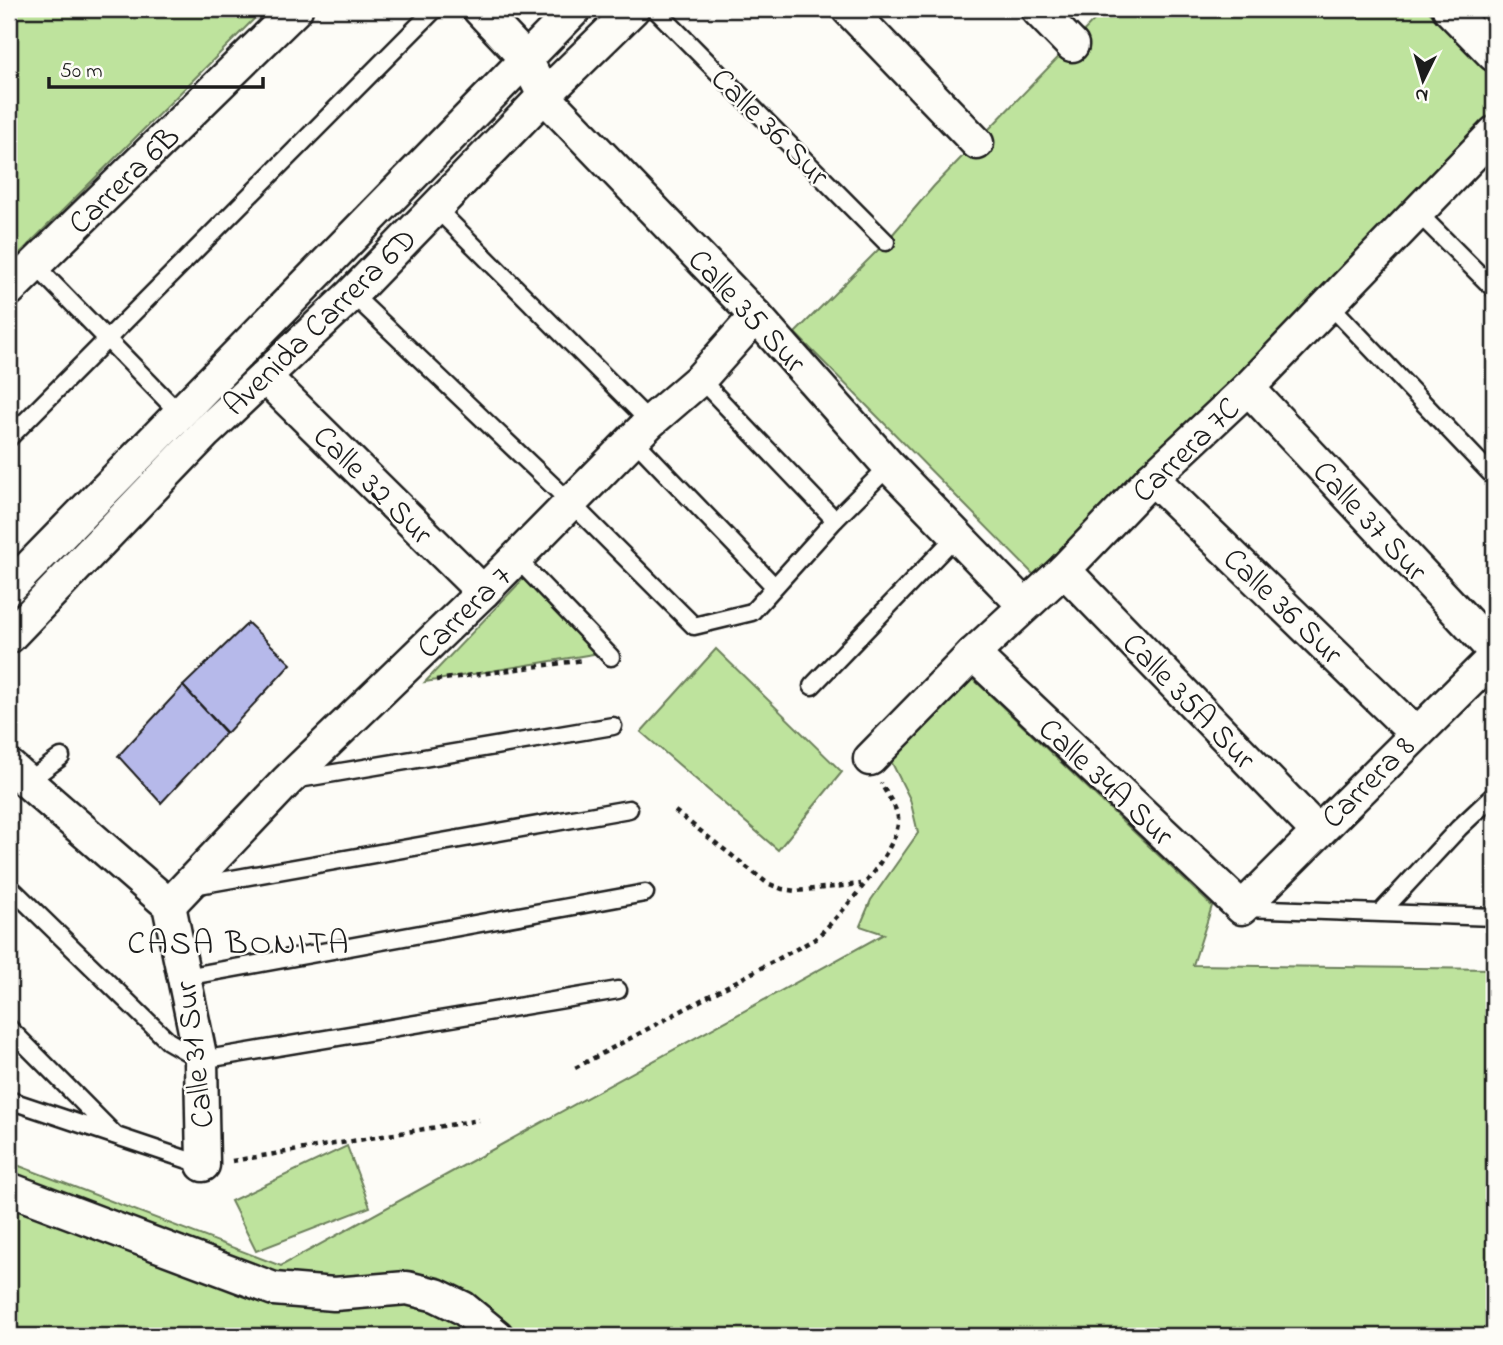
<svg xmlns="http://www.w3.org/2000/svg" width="1503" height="1345" font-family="'Indie Flower',sans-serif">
	<rect width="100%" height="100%" fill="#fdfcf7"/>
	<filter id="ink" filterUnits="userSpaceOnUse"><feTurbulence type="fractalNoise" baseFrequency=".0143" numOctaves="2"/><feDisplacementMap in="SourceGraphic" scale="14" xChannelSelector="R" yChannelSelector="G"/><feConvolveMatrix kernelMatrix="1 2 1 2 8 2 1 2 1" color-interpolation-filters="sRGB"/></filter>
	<g filter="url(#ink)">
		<g fill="#bee39d" stroke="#6d805c" stroke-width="2">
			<path d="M9,9H264L9,264Z"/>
			<path d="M1105,9H1426L1494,74V119L1035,576L795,333L886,242L934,186Z"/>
			<path d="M525,577L599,653L425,682Z"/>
			<path d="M716,649L842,772L778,850L641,732Z"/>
			<path d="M970,676L1212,906L1193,965L1494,969V1336H9V1162L281,1266L884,934L860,926L871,900L918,833L910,799L887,753Z"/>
			<path d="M347,1146L370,1207L256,1251L231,1201Z"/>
		</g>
		<g fill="#b6b9ea" stroke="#1c1c1c" stroke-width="2">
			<path d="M248,623L291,664L227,733L183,686Z"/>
			<path d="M183,686L226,733L161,803L118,756Z"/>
		</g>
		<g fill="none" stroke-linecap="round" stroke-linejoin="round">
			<g stroke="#1c1c1c" stroke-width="21">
				<g id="service">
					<path d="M655,9L886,242"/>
					<path d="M435,207L650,422"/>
					<path d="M1417,212L1494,289"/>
					<path d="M35,265L179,413"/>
					<path d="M352,294L571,503L694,626L752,612L835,520L889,466"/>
					<path d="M1330,305L1494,477"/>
					<path d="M700,379L835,520"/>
					<path d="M9,438L435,9"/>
					<path d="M634,440L774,586"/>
					<path d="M517,559L611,657"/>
					<path d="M812,686L957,535"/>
					<path d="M293,780L613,726"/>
					<path d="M27,782L61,757"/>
					<path d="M9,886L168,1041L201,1060L618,990"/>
					<path d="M193,886L629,809"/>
					<path d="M1244,908L1494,917"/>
					<path d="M1382,911L1459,828L1494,795"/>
					<path d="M185,977L645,893"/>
					<path d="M9,1028L115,1135"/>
					<path d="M9,1100L203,1165"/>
				</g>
			</g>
			<g stroke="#1c1c1c" stroke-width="37">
				<g id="minor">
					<path d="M479,9L526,59L544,96L756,316L889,466L1024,605"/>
					<path d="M848,9L977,143"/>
					<path d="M1037,9L1072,45"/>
					<path d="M1449,9L1494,55"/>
					<path d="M9,290L296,9"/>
					<path d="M265,377L483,592"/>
					<path d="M1248,388L1494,651"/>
					<path d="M1152,478L1415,733"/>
					<path d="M1064,570L1317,831"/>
					<path d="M9,588L575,9"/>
					<path d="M9,637L206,432L352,294L544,96L633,9"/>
					<path d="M973,654L1242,908L1494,657"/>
					<path d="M870,759L973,654L1064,570L1152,478L1248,388L1494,133"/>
					<path d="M9,766L169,905L201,1060L203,1165"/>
					<path d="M169,905L287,781L483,592L650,422L700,379L756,316"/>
					<path d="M9,1189L274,1289L334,1294L407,1288L436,1295L463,1308L497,1336"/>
				</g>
			</g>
			<g stroke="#1c1c1c" stroke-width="4.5" stroke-dasharray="5 5" stroke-linecap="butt">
				<path d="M436,680L584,660"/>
				<path d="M675,811L767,883L782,889L796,891L861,884"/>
				<path d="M575,1068L815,939C837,919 902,847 898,818C897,807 886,794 881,783"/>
				<path d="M232,1161L479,1120"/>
			</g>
			<use href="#service" stroke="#fdfcf7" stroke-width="16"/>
			<use href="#minor" stroke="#fdfcf7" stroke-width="32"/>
		</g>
	</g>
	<g text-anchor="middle" stroke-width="5" stroke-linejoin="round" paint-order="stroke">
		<g font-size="32" fill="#1c1c1c" stroke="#fdfcf7">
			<text transform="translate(771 126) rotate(45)" y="11">Calle 36 Sur</text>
			<text transform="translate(123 179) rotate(-44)" y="11">Carrera 6B</text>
			<text transform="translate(748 310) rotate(47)" y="11">Calle 35 Sur</text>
			<text transform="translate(319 321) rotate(-44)" y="11">Avenida Carrera 6D</text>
			<text transform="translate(1185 449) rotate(-44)" y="11">Carrera 7C</text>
			<text transform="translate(374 484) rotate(45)" y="11">Calle 32 Sur</text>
			<text transform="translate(1371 520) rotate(47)" y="11">Calle 37 Sur</text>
			<text transform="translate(1284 605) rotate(44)" y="11">Calle 36 Sur</text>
			<text transform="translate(463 611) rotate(-44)" y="11">Carrera 7</text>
			<text transform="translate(1190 700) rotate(46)" y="11">Calle 35A Sur</text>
			<text transform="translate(1107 781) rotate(43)" y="11">Calle 34A Sur</text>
			<text transform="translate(1367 781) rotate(-45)" y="11">Carrera 8</text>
			<text transform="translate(193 1055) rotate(-97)" y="11">Calle 31 Sur</text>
		</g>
		<g font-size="33" letter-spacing="2" fill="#1c1c1c" stroke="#fdfcf7">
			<text x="239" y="953">CASA BONITA</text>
		</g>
	</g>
	<rect width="1503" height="1345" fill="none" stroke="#fdfcf7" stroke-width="35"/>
	<rect x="18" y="18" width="1468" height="1310" fill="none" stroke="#1c1c1c" stroke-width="2.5" filter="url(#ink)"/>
	<g transform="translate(1423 80) rotate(185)" stroke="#fdfcf7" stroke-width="5" paint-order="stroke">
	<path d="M0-5L12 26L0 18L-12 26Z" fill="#1c1c1c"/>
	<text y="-10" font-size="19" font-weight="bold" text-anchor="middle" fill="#1c1c1c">N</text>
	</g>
	<path d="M49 77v10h214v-10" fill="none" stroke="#1c1c1c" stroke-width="3.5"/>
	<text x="60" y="77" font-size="21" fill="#1c1c1c" stroke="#fdfcf7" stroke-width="5" paint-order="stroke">50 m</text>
</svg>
